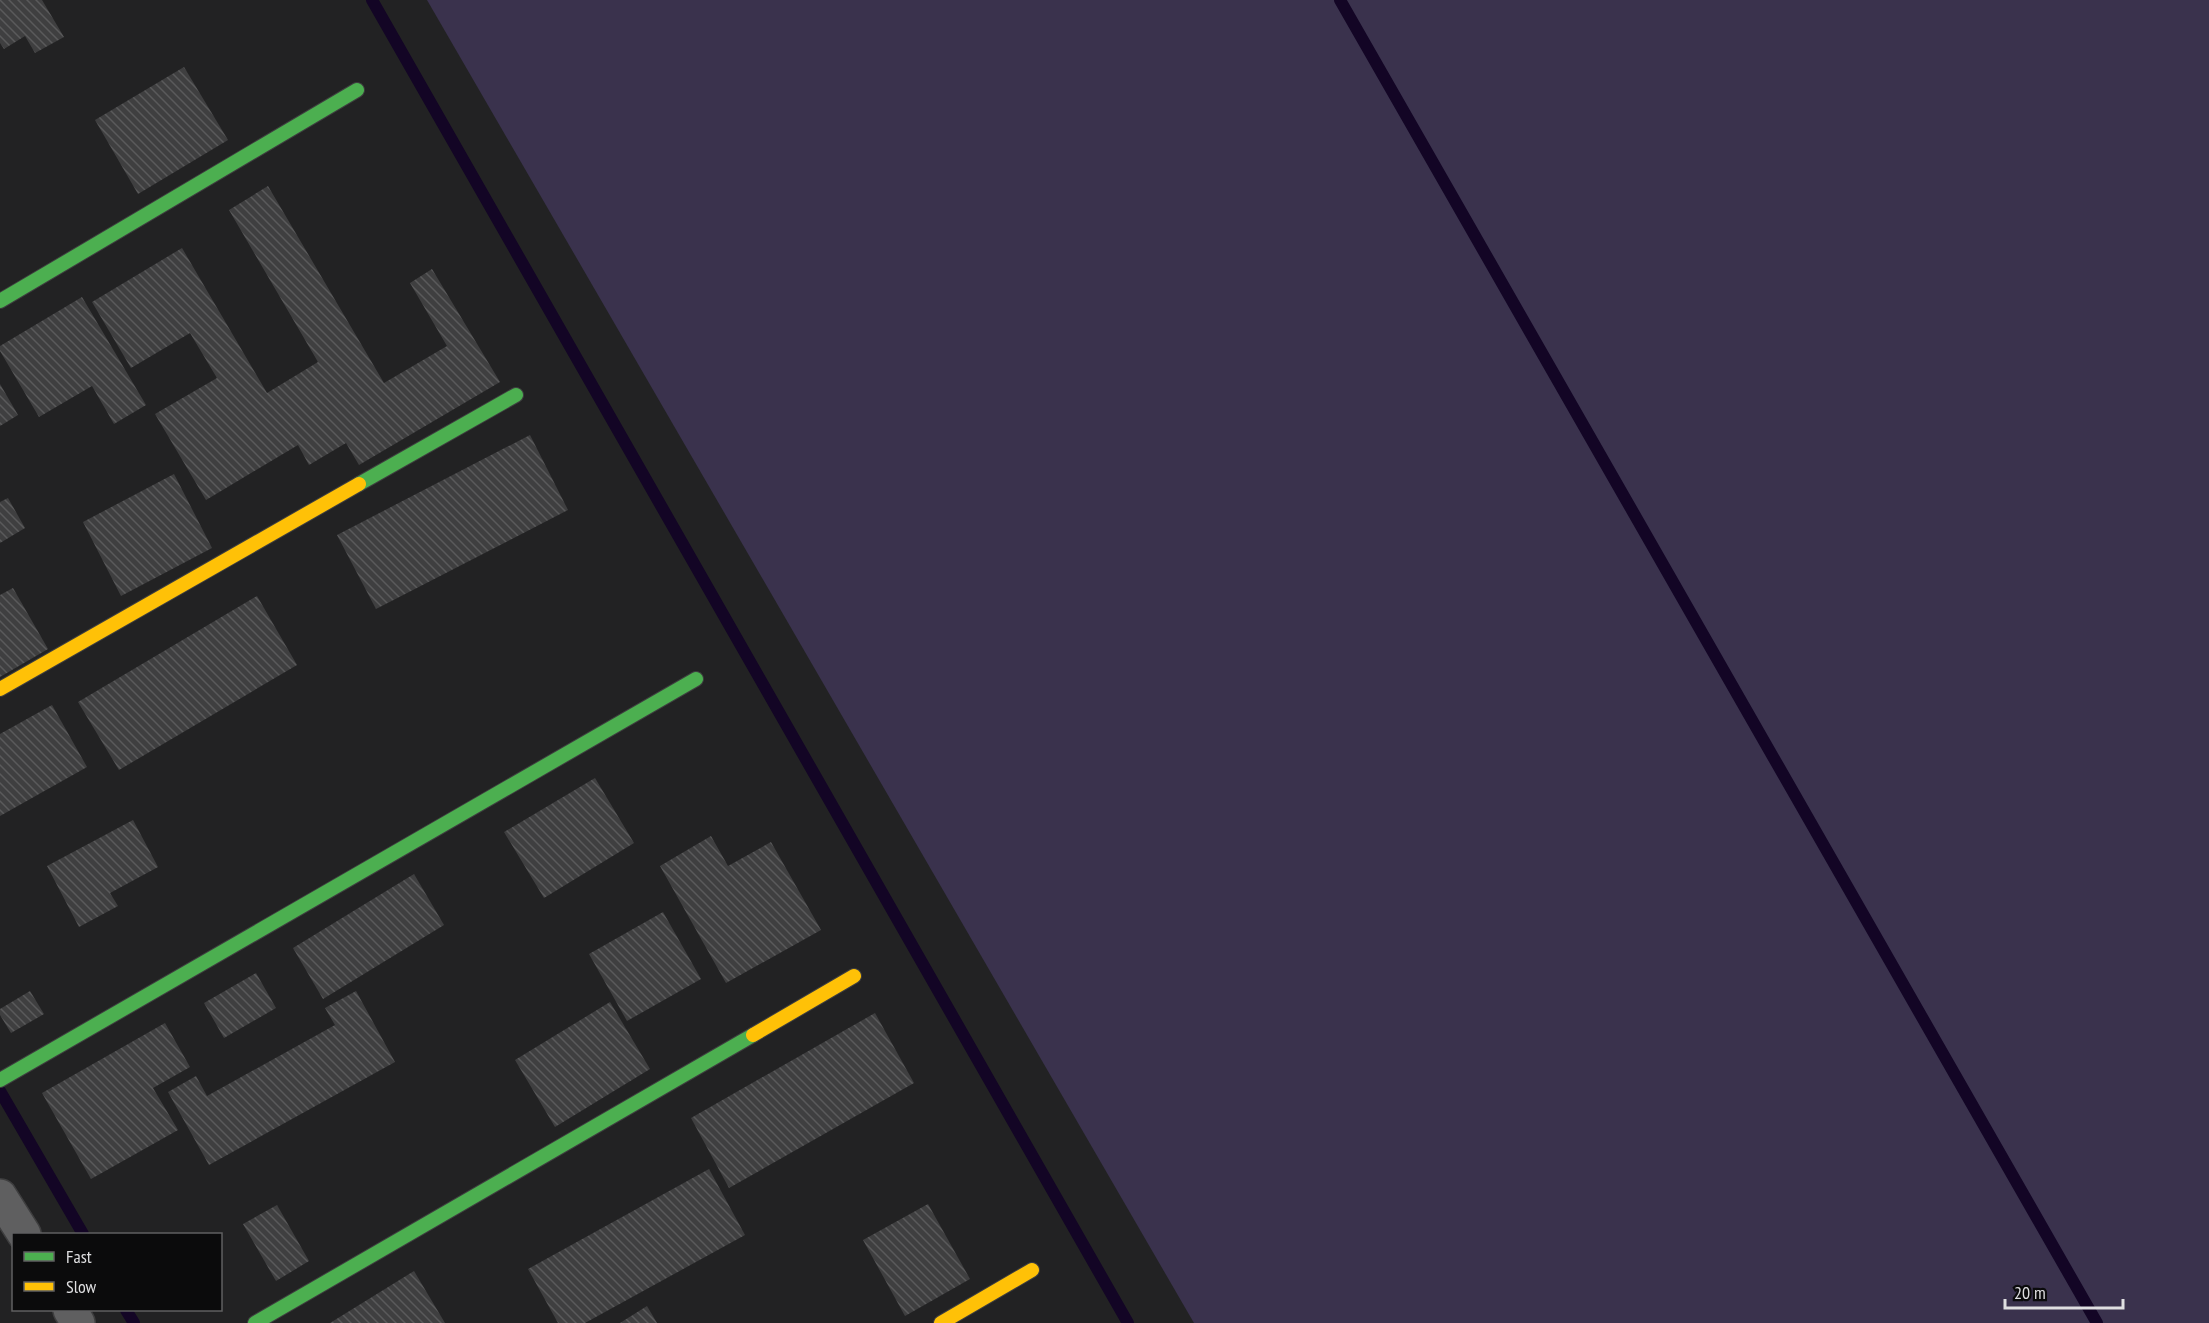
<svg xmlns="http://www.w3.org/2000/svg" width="2209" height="1323" font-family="'PT Sans Narrow',sans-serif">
	<defs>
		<pattern id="building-back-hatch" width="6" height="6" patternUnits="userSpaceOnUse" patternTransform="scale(1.5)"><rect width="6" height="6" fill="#3f3f40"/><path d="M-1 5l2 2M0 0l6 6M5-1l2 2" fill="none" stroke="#5a5a5b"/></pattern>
	</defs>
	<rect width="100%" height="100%" fill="#222223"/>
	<path fill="#3a324d" d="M427,0H2209V1323H1194Z"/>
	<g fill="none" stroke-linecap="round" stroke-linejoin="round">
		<g stroke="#130525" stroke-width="12">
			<path d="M372,0L1128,1323"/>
			<path d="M1340,0L2097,1323"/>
			<path d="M0,1091L83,1234"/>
			<path d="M126,1310L134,1323"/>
		</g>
	</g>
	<g fill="url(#building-back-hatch)">
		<path d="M0,0H42L64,37L35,53L25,36L4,49L0,43Z"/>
		<path d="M184,67L228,140L138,194L95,120Z"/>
		<path d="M268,186L384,383L447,346L410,283L432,269L500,382L359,465L346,443L309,465L298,445L206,500L155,414L217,378L190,333L131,368L92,302L182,248L267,393L318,362L229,210Z"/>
		<path d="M82,297L146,405L114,424L92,386L39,417L0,351V346Z"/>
		<path d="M0,384L18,415L0,426Z"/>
		<path d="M530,435L568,510L376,609L337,535Z"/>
		<path d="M174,474L212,548L121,596L83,522Z"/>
		<path d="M8,498L25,528L0,543V502Z"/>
		<path d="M13,588L48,649L0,677V595Z"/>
		<path d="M257,596L297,665L119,770L78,702Z"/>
		<path d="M52,705L87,767L0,816V734Z"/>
		<path d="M595,778L634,843L544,898L504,832Z"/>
		<path d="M133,820L158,867L110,893L118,906L79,927L47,866Z"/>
		<path d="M711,836L728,866L771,842L821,930L726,983L660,866Z"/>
		<path d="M414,874L444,925L323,999L293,948Z"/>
		<path d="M663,912L701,979L627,1021L589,954Z"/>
		<path d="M256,973L276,1008L224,1038L204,1003Z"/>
		<path d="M30,991L44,1014L11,1033L0,1015V1009Z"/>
		<path d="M356,991L395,1062L209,1165L168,1092L196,1076L207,1096L335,1025L325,1008Z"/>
		<path d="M610,1002L650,1069L555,1127L515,1060Z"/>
		<path d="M875,1013L914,1083L729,1188L691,1118Z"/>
		<path d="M165,1023L190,1067L153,1088L178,1130L91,1179L42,1093Z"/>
		<path d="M709,1169L745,1235L585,1323H558L528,1269Z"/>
		<path d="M928,1204L970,1279L905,1316L863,1240Z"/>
		<path d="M277,1205L309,1261L276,1281L243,1224Z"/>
		<path d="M414,1271L445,1323H330Z"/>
		<path d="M647,1306L657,1323H620Z"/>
	</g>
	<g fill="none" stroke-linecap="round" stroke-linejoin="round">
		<g stroke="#3e3e3f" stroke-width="36">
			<g id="street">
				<path d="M0,1196L24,1234"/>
				<path d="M70,1310L78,1323"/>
			</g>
		</g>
		<g stroke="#3e3e3f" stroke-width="16">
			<g id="fast">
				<path d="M0,301L357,90"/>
				<path d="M359,484L516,395"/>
				<path d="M0,1080L696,679"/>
				<path d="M255,1323L753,1035"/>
			</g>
		</g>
		<g stroke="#3e3e3f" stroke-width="16">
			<g id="slow">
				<path d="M0,689L359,484"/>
				<path d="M753,1035L854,976"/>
				<path d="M941,1323L1032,1270"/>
			</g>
		</g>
		<use href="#street" stroke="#5f5f60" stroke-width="33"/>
		<use href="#fast" stroke="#4caf50" stroke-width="14"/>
		<use href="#slow" stroke="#ffc107" stroke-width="14"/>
	</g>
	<rect x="12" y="1233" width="210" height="78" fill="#0b0b0c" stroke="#606061" stroke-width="1.5"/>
	<rect x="24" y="1252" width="30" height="9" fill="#4caf50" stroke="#606061" stroke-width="1.5"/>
	<text x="66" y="1263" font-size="18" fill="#dfdfe1">Fast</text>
	<rect x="24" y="1282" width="30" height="9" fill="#ffc107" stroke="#606061" stroke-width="1.5"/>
	<text x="66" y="1293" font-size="18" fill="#dfdfe1">Slow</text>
	<path d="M2005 1299v9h118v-9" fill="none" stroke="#dfdfe1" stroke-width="3"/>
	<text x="2014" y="1299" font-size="18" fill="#dfdfe1" stroke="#0b0b0c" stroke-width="4.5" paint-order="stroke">20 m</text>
</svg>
